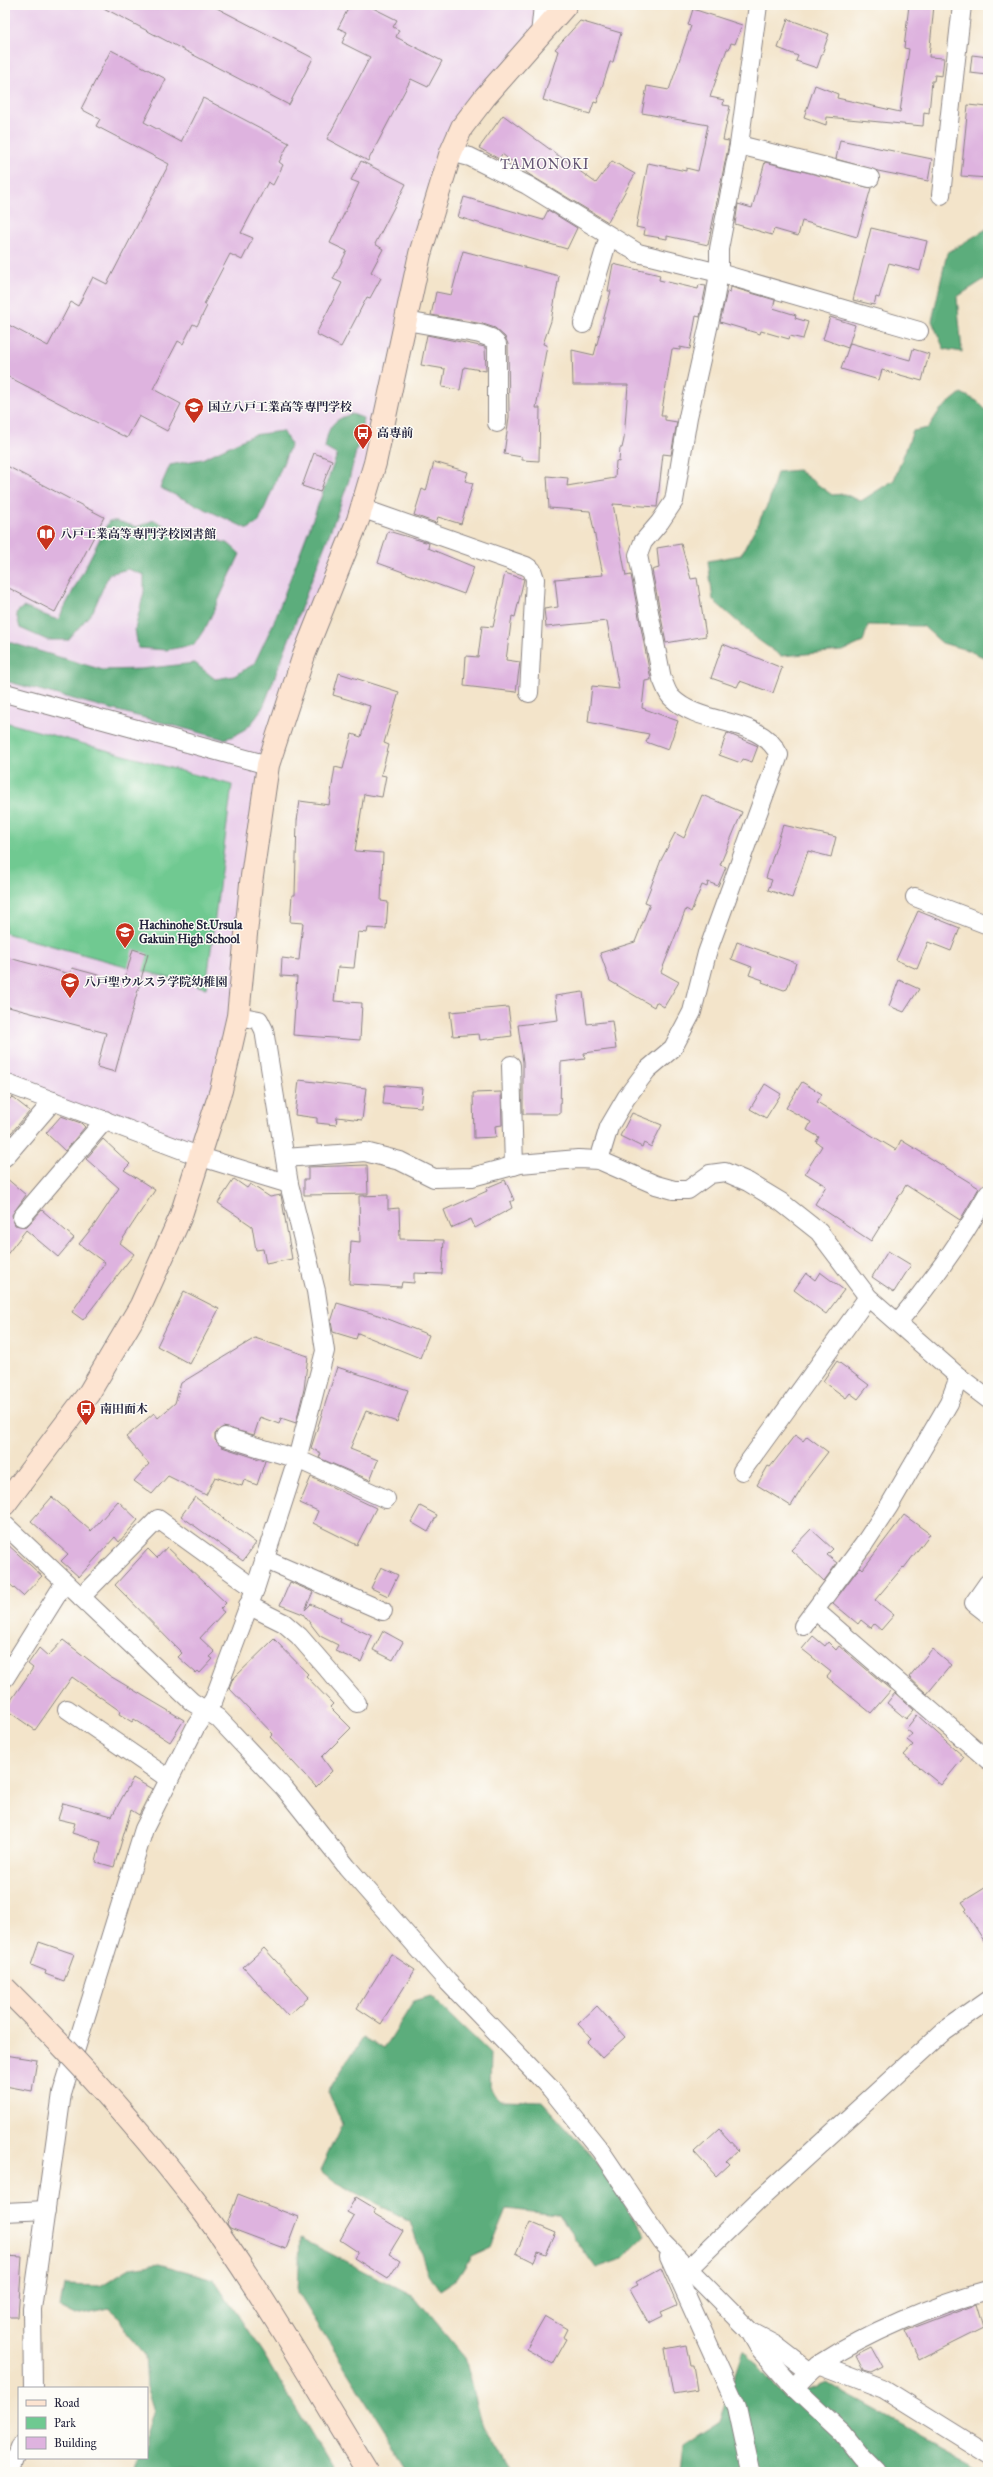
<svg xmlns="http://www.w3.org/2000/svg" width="993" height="2477" font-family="'IM FELL Great Primer','Noto Serif JP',serif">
	<rect width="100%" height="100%" fill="#fdfcf7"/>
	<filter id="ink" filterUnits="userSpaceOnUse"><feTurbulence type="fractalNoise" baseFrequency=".025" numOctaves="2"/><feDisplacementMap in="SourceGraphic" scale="8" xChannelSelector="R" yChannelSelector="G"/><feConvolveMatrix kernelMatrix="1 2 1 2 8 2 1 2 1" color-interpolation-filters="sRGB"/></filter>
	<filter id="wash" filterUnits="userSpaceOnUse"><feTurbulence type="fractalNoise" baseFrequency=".012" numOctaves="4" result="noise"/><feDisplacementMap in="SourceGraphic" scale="16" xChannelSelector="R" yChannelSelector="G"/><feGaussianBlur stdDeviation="0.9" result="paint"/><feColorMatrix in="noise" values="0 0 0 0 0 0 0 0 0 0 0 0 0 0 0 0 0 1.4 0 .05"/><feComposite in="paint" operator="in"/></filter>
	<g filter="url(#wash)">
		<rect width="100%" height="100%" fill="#f3e4ca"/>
		<path fill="#ebd1eb" d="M5,5H543L540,35L462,127L393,385L268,765L238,1016L201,1157L5,1083Z"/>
		<path fill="#6fc991" stroke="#487666" d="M5,722L232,785L206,988L5,933Z"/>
		<g fill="#5bad7b" stroke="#3e685b">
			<path d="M988,228V277L957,297L962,352L944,349L932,321L947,253Z"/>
			<path d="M961,393L977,401L988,412V659L967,650L942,643L923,626L868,625L863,642L843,651L781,656L757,639L713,600L708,561L741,555L769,502L777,472L798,470L832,495L844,494L861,501L894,480L913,431L928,428L940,410Z"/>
			<path d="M352,414L363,418L362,427L349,480L338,511L264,705C254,723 244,734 224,739L5,681V641L103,670L141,669L195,663L215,679L234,676L254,664L273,624L337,455L325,448C328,428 331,420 352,414Z"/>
			<path d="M282,431L291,444L259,522L248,529L160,488L170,465L202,459L253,435Z"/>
			<path d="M154,520L192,540L208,537L229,544L240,554L207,625L194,645L166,650L138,648L135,629L144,592V575L128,569L109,574L93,611L68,640H47L20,628L16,613L23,607L58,620L109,521H117L137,527Z"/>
			<path d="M431,1996L491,2054L490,2090L500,2100L542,2101L594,2158L645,2236L622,2259L596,2268L558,2215L507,2209L491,2248L471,2257L457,2279L440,2290L428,2274L410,2221L333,2181L320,2170L342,2124L328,2091L363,2037L384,2049L414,2001Z"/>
			<path d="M300,2238L415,2297L465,2357L483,2428L509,2472H411L298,2293Z"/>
			<path d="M159,2264L214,2279L264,2355L334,2472H135L139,2458H147V2432L154,2409L147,2386L145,2355L126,2333L121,2318L109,2308L76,2315L60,2307L64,2285L100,2286L130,2268Z"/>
			<path d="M744,2350L786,2399L826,2383L975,2465L981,2472H680L683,2446L720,2422Z"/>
		</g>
		<g id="blocks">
			<g fill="#deb3df">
				<path d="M98,5H211L313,58L289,105Z"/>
				<path d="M350,5H367L397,20L393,27L399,30L396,37L442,61L428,87L411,79L368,161L327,139L370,57L342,43L347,32L338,28Z"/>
				<path d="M909,5H934L929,57L944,58L942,76L935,75L934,81H932L929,113L924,112L923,126L827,117L826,125L804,117L815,85L838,94L837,98L900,112L909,49L904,48Z"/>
				<path d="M693,9L742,25L735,44L731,43L729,49H727L710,97L724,100L723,105L730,106L723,140L729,141V143L708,245L667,236V239L644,235L645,229L636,227L648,163L686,171V168L698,171L708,125L642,113L647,86L669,90L691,26L688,25Z"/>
				<path d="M788,19L829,34L817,68L796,61L798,56L778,48Z"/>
				<path d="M580,21L621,33L613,62H610L597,103L594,102L590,114L543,100L558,51L555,49Z"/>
				<path d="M111,50L166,79L144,122L181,142L203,98L289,143L279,162L283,165L273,185L268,182L241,233L253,238L242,260L230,254L204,304L207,306L197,326L193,324L183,344L178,341L153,389L181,404L167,431L139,416L127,438L5,375V323L48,346L71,302L78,306L93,277L107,284L169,164L96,126L100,119L81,109Z"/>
				<path d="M972,55L988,57V75L970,73Z"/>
				<path d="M968,105L988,107V178L961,176Z"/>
				<path d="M503,115L596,183L612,161L635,174L608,222L530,175L502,154L499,159L479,148Z"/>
				<path d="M840,140L932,159L928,181L878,171L836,159Z"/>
				<path d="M361,161L406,184L375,244L383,249L371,272L381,278L370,298L367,297L341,347L316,334L342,283L333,279L347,251L330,243L359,183L351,180Z"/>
				<path d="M765,162L871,188L857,237L802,221L798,236L774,229L772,235L735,224L738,204L752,208Z"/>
				<path d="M464,197L543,220L548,210L577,228L567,249L458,217Z"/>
				<path d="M871,228L927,241L920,271L889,263L879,298L876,297L874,305L853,300Z"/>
				<path d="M463,251L559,276L551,321L543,344L547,345L536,408H540L539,461L522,460V457L504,454L509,417L508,344L505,337L495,328L483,324L431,315L436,292L451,295Z"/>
				<path d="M613,264L660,275L659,280L698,289L699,285L706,286L700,317L696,316L690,349L680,347V350L672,349L661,416H665V420L677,422L671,455L663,454L657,507L613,504L626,576L631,575L651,680L645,681L642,708L678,721L668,750L646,742L649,734L588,722L592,686L619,689L607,621L546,627L544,609L558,607L555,579L603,575L590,511L549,508L547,476L568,478L567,486L615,478L616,461L619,462L620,448H622L624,439L628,385H573L572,350L594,355L611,291H608Z"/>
				<path d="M731,287L775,300L773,308L796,315L795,318L808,322L803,339L790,336L789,339L761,331L760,334L720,322L727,291L730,292Z"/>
				<path d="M830,317L855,325L848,348L823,339Z"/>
				<path d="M427,335L485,347L486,371L464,367L460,390L442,387L445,369L421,365Z"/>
				<path d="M850,343L910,360L913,349L929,354L922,381L882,370L879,380L841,369Z"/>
				<path d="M314,453L332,460L320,492L302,486Z"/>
				<path d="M434,462L468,472L465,481L473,483L461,524L438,517L436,523L414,515L422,489L426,491Z"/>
				<path d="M5,465L104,517L55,612L5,586Z"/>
				<path d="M388,531L429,543L428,548L474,567L464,594L378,563Z"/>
				<path d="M681,544L691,579L697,578L706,636L666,643L652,570L659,568L657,548Z"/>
				<path d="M505,573L524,579L515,617L512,616L506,660L520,662L516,692L464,686L466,656L478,657L482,626L493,627Z"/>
				<path d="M723,644L782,668L773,693L740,681L737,687L711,678Z"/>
				<path d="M339,673L399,692L384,743L389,745L381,775L386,776L382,797L364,794L355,851L383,853L381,901L388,902L386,929L368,928L367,933L358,932L354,968L338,967L334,1001L362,1003L360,1040L293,1035L297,977L281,976L282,958L299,960L303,923L290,922L292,895H295L297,821L300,801L329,805L335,767L343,769L352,734L361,737L370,706L333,695Z"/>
				<path d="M727,733L758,746L752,762L743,759L741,763L719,755Z"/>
				<path d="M702,795L742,812L720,865L726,867L718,886L708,882L707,887L702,885L691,912L686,909L661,972L679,982L664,1007L656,1002L654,1007L610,981L600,953L635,942L650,904L645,902L661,860L675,833L684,838Z"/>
				<path d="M783,825L836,837L831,857L808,851L792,898L768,890L772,880L766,878Z"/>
				<path d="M918,911L960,928L951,951L928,942L917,969L896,960Z"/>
				<path d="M737,942L796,963L787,989L784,990L762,982L763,980L749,975L752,967L731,959Z"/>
				<path d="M133,949L148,954L115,1072L97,1067L106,1033L5,1006V957L70,974L72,968L124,982Z"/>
				<path d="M899,980L919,989L904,1012L889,1006Z"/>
				<path d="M583,992L587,1024L612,1021L616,1049L584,1053L585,1059L561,1062L560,1114H523V1062L518,1025L558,1020L555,996Z"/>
				<path d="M508,1007L512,1036L480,1040L479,1034L453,1036L450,1012Z"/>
				<path d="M299,1080L366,1088L362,1120L337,1117L336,1125L317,1123V1118L295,1115Z"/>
				<path d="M802,1082L822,1094L817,1102L856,1126L896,1150L901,1140L979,1188L960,1220L906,1185L871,1241L815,1204L826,1186L805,1173L822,1146L816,1142L819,1137L807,1130L811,1122L786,1108Z"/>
				<path d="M765,1084L781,1094L766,1118L750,1109Z"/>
				<path d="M385,1085L423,1088L421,1107L383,1104Z"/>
				<path d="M501,1092L502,1125L495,1126L496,1137L474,1138L473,1093Z"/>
				<path d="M12,1097L30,1111L5,1140V1104Z"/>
				<path d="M632,1113L662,1125L651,1147L644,1143L642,1147L620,1136Z"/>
				<path d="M61,1116L81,1123L85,1127L65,1151L46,1133Z"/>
				<path d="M103,1139L130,1164L124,1170L155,1190L120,1243L134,1254L83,1320L72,1312L105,1263L79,1244L95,1224L119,1188L86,1159Z"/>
				<path d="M367,1165L368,1194L304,1195V1179H308V1167Z"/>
				<path d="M5,1177L26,1195L12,1215L15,1225L26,1227L42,1210L74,1238L58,1257L26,1230L5,1257Z"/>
				<path d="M234,1179L247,1188L250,1184L270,1197L281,1195L292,1259L266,1264L263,1249L256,1250L252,1226L218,1203Z"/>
				<path d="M505,1180L514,1200L510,1202L512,1208L475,1228L471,1219L451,1228L444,1210L487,1191L486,1188Z"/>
				<path d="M388,1195V1209L399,1208L400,1239L444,1240L442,1274L414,1273V1283L402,1282L401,1287L349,1284L351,1241L360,1242L359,1196Z"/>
				<path d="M888,1251L911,1265L894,1292L872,1277Z"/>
				<path d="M820,1272L844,1290L826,1314L794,1290L806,1273L815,1280Z"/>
				<path d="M184,1291L219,1309L190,1364L157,1346Z"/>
				<path d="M337,1303L378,1315L429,1335L420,1358L358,1333L356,1339L333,1332L331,1322Z"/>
				<path d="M255,1338L308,1356L304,1389L296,1423L281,1418L279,1424L260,1417L254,1435L223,1427L215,1434V1440L222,1447L265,1461L257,1485L244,1480L242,1486L215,1477L206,1495L168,1476L152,1494L134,1481L149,1464L126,1437L154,1413L158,1418L175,1403L181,1383Z"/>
				<path d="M837,1361L869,1385L858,1399L850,1393L846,1398L823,1381Z"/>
				<path d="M337,1367L408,1390L397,1422L366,1411L350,1449L378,1460L370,1480L319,1458L321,1453L311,1448Z"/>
				<path d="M795,1435L803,1441L807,1436L828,1452L808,1478L791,1506L757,1485L768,1466L770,1467Z"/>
				<path d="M311,1477L376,1508L357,1545L313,1523L318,1511L300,1503Z"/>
				<path d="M52,1497L91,1531L118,1501L138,1520L119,1542L115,1537L79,1577L61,1561L68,1554L31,1521Z"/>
				<path d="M195,1497L256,1543L243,1561L181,1516Z"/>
				<path d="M420,1506L437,1515L428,1532L411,1522Z"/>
				<path d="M904,1515L930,1534L904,1568L903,1567L875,1600L894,1615L881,1630L874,1624L871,1628L861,1620L858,1624L833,1603L856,1572L861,1567L863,1569Z"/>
				<path d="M811,1529L833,1549L827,1555L837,1563L824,1581L791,1550Z"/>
				<path d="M5,1542L42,1576L23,1596L5,1580Z"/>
				<path d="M167,1547L226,1603L220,1609L224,1612L200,1638L215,1652L210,1657L213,1659L200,1673L198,1671L196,1673L178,1657L182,1653L115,1585L148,1549L157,1558Z"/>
				<path d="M381,1567L398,1575L388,1596L371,1588Z"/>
				<path d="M290,1582L313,1592L305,1610L311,1604L341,1618L340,1621L372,1636L361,1662L335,1651L338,1645L320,1636L303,1614L280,1605Z"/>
				<path d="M383,1631L403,1642L393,1660L373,1650Z"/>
				<path d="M813,1636L825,1646L828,1642L836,1650L839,1646L891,1690L871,1713L827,1677L831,1672L802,1649Z"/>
				<path d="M274,1639L308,1674L306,1676L333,1704L330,1707L351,1728L322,1757L332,1771L316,1787L270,1737L273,1734L229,1688L232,1680Z"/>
				<path d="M63,1640L110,1676L184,1720L170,1742L134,1719L132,1722L119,1714L120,1711L72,1677L35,1730L5,1709L33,1668L28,1664L39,1648L48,1656Z"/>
				<path d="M932,1649L951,1665L927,1694L909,1677Z"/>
				<path d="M895,1693L914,1710L906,1719L887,1703Z"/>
				<path d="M917,1715L964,1757L941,1785L904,1755L913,1745L907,1740L912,1734L906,1729Z"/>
				<path d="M133,1778L152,1789L139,1815L131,1810L114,1867L96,1862L101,1842L72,1833L75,1823L58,1819L63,1803L112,1816Z"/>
				<path d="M988,1886V1947L965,1911L967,1909L962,1902Z"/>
				<path d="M39,1942L74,1954L64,1981L45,1974L46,1971L31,1965Z"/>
				<path d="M264,1948L309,1997L288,2016L243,1967Z"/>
				<path d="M391,1954L415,1970L381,2024L357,2008Z"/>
				<path d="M597,2006L625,2037L602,2058L587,2042L591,2038L578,2024Z"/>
				<path d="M5,2055L37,2060L32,2091L5,2086Z"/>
				<path d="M719,2129L738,2150L726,2161L729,2164L716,2176L694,2152Z"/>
				<path d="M238,2194L298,2217L286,2249L230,2228L227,2224Z"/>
				<path d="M356,2197L376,2209L373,2213L403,2231L389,2254L400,2261L388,2279L354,2258L358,2252L340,2240L354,2216L347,2212Z"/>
				<path d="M530,2222L556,2233L546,2255L538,2252L534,2262L516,2253Z"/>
				<path d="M5,2256L22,2257L18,2317H5Z"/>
				<path d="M661,2268L677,2305L661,2312L663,2316L649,2323L630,2289L638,2285L636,2282Z"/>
				<path d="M976,2304L983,2328L919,2360L905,2331Z"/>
				<path d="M545,2316L567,2329L563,2337L567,2339L553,2364L526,2349Z"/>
				<path d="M687,2345L691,2366H694L698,2390L673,2394L665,2349Z"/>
				<path d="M872,2348L882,2366L870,2372L863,2370L856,2356Z"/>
			</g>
		</g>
	</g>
	<g filter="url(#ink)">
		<use href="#blocks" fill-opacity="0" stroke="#8a8382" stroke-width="1"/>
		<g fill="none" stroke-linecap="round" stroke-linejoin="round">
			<g stroke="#8a8382" stroke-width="20">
				<g id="street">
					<path d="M540,35L543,5"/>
					<path d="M739,145L870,178"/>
					<path d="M451,152L470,157L527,185L638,253L719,273L919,331"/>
					<path d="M941,195L962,5"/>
					<path d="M406,321L480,334L491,338L497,344V423"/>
					<path d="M583,324L609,236"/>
					<path d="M361,508L526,566L532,570L535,579L529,693"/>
					<path d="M5,693L268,765"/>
					<path d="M915,897L988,925"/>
					<path d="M511,1065L514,1166"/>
					<path d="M5,1083L201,1157L289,1184"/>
					<path d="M5,1157L53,1101"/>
					<path d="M285,1158L365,1152L400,1161L434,1178L472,1177L520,1164L578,1159L599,1160L656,1185L674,1190H688L710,1174L725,1172L748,1182L781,1202L819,1232L868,1297L959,1377L988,1399"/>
					<path d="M599,1160L609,1127L626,1098L647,1070L673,1048L692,1012L707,953L779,755C761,716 701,727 672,698C667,694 665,685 662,679L638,555L643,542L660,522L674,501L688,417L715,297L719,273V249L739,145L758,5"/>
					<path d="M22,1217L105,1120"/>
					<path d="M898,1322C933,1281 962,1240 988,1193"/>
					<path d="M225,1437L297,1459L386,1499"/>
					<path d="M742,1471L868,1297"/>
					<path d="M5,1525L192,1702L218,1718L285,1789L347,1867L448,1982L551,2089L600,2150L662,2242L749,2330L761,2351L794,2388L842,2433L861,2457L876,2472"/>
					<path d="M264,1559L383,1611"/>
					<path d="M988,1583L974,1603L988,1614"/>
					<path d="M81,1597L158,1519L255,1589"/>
					<path d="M248,1605L284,1623L299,1636L357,1703"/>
					<path d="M816,1611L988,1760"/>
					<path d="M803,1626L864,1544L889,1506L949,1403L959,1377"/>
					<path d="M5,1678L65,1582"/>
					<path d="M67,1709L169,1779"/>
					<path d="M5,2212L46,2210"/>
					<path d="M669,2257L737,2407L751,2472"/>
					<path d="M687,2270L761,2198L944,2031L988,2000"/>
					<path d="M749,2331L775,2345L810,2372"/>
					<path d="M819,2364L884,2389L988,2454"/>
					<path d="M33,2388L32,2309L62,2093L144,1829L196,1726L214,1699L255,1589L297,1459L325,1351L316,1291L289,1184L264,1030L259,1020L238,1016"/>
					<path d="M794,2388C802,2380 811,2369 821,2363C867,2333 935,2304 988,2290"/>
					<path d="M10,2472L19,2447"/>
				</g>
			</g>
			<g stroke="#8a8382" stroke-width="24">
				<path id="secondary" d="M5,1504L89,1393L141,1305L180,1218L221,1090L238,1016L251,883L268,765L304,655L358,520L375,463L420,254L451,152L462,127L485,97L566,5"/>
			</g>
			<use href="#street" stroke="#fff" stroke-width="18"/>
			<use href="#secondary" stroke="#fde4d1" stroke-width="22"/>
			<g stroke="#8a8382" stroke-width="24" stroke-linecap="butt">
				<path id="secondary-bridge" d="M5,1988C77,2059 144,2133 205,2214C264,2295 315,2386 368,2472"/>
			</g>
			<use href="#secondary-bridge" stroke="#fde4d1" stroke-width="22"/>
		</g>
	</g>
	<defs>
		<g id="university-pin" transform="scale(1)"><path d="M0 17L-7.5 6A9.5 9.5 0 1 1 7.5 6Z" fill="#c8321e" stroke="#fdfcf7"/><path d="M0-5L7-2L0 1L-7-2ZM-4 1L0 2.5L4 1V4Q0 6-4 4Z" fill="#fff"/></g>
		<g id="bus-pin" transform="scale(1)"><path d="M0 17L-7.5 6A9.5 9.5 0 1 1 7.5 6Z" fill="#c8321e" stroke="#fdfcf7"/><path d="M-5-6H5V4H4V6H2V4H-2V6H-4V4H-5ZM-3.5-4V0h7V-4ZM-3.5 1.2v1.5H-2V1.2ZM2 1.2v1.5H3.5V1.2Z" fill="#fff"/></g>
		<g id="library-pin" transform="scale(1)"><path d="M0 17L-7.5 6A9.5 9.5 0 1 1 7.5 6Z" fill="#c8321e" stroke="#fdfcf7"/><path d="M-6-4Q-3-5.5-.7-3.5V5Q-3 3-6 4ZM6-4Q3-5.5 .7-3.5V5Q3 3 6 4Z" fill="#fff"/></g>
		<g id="school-pin" transform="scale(1)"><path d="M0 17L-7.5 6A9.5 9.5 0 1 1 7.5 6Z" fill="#c8321e" stroke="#fdfcf7"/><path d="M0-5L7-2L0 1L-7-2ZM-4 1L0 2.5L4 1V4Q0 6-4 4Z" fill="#fff"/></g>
	</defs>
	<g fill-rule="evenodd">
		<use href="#university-pin" x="194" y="407"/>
		<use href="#bus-pin" x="363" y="433"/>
		<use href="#library-pin" x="46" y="534"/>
		<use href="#school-pin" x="125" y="932"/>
		<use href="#school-pin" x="70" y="982"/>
		<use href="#bus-pin" x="86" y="1409"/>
	</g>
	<g text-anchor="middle" stroke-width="3" stroke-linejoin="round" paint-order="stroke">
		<g font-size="12" font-weight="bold" fill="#22223b" stroke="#fdfcf7" text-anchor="start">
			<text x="208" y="411">国立八戸工業高等専門学校</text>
			<text x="377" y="437">高専前</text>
			<text x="60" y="538">八戸工業高等専門学校図書館</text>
			<text x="139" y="929">Hachinohe St.Ursula<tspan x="139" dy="14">Gakuin High School</tspan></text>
			<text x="84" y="986">八戸聖ウルスラ学院幼稚園</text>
			<text x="100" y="1413">南田面木</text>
		</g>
		<g font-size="14" letter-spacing="1" fill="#645574" stroke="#fdfcf7">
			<text x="545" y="169">TAMONOKI</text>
		</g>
	</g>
	<rect width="993" height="2477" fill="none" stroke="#fdfcf7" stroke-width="20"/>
	<rect x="18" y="2387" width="130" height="72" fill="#fdfcf7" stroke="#a5a5ac"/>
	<rect x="26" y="2400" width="20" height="6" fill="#fde4d1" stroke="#a5a5ac"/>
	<text x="54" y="2407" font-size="12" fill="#22223b">Road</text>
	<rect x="26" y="2417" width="20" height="12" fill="#6fc991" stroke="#a5a5ac"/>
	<text x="54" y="2427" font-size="12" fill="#22223b">Park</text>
	<rect x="26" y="2437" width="20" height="12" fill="#deb3df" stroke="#a5a5ac"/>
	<text x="54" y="2447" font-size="12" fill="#22223b">Building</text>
</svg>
